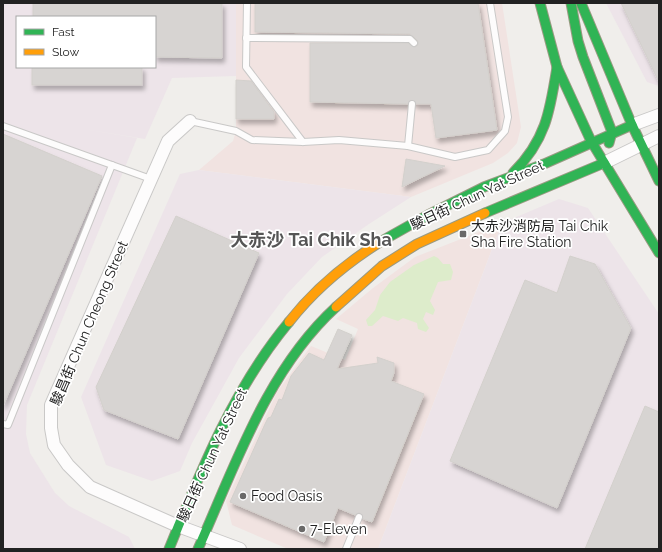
<svg xmlns="http://www.w3.org/2000/svg" width="662" height="552" font-family="Raleway,'Noto Sans TC',sans-serif">
	<defs>
		<filter id="shadow"><feDropShadow dx="2.5" dy="4.5" stdDeviation="2" flood-color="#0004"/></filter>
	</defs>
	<rect width="100%" height="100%" fill="#f0eeeb"/>
	<g fill="#f1e3e1">
		<path d="M236,3H502L521,127L517,143L508,153L493,163L411,197L199,170L233,141L236,131Z"/>
		<path d="M502,223L378,549H288L232,525L226,501L277,392L311,346L345,360L358,329L336,319L373,288L415,257Z"/>
	</g>
	<g fill="#ede4e9" fill-rule="evenodd">
		<path d="M3,3H236V76L172,78L145,139L84,129L137,138L27,405L26,434L30,453L55,493L69,506L129,537L135,549H3ZM17,17H155V67H17Z"/>
		<path d="M606,3H659V86L647,82Z"/>
		<path d="M199,170L411,197L369,224L322,257L287,294L239,358L192,443L180,471L152,481L106,465L81,397L180,174Z"/>
		<path d="M559,199L588,208L659,314V549H378L502,223Z"/>
	</g>
	<path fill="#ddeccb" d="M434,256L438,258L443,264H450L453,272L451,280L438,282L430,301L435,310L433,315L426,312L423,319L429,328L426,332L418,329L417,323L403,318L398,321L383,316L372,326H368L366,320L375,310L380,295L390,282L414,265Z"/>
	<g fill="#d7d4d2" stroke="#d3d0cc" filter="url(#shadow)">
		<path d="M33,3H222V58L155,57V17H33Z"/>
		<path d="M255,3H478L497,130L436,138L431,104H416L412,100L408,104L310,102V43H408L415,47L418,45V41L410,34L255,32Z"/>
		<path d="M621,3H659V82Z"/>
		<rect x="32" y="67" width="110" height="18"/>
		<path d="M236,80L251,81L274,112V119H236Z"/>
		<path d="M3,134L102,176L3,406Z"/>
		<path d="M406,159L445,166L402,187Z"/>
		<path d="M176,216L259,253L178,439L104,410L96,387Z"/>
		<path d="M570,256L595,264L631,328L557,508L450,461L525,280L557,293Z"/>
		<path d="M338,329L352,335L337,369L378,363L377,357L394,363V373L391,381L424,394L372,522L363,519L360,513L355,515L338,508L324,542L230,502L265,424L268,418L271,417L279,399L282,400L291,376L309,353L324,360Z"/>
		<path d="M645,406L659,412V549H585Z"/>
	</g>
	<g fill="none" stroke-linecap="round" stroke-linejoin="round">
		<g stroke="#c9c8c7" stroke-width="8">
			<g id="lane">
				<path d="M247,3L246,67L303,142"/>
				<path d="M246,38L410,39L414,43"/>
				<path d="M190,121L236,131L252,140L303,142L339,140L408,146L455,157L488,150L505,131L508,117L490,3"/>
				<path d="M3,126L151,179"/>
				<path d="M408,146L412,104"/>
				<path d="M3,424L8,425L112,165"/>
				<path d="M346,549L359,517"/>
			</g>
		</g>
		<g stroke="#c9c8c7" stroke-width="14">
			<g id="street">
				<path d="M190,121L168,141L51,405V428L54,445L68,465L90,487L178,526L240,549"/>
				<path d="M632,125L659,115"/>
				<path d="M604,163L659,136"/>
			</g>
		</g>
		<g stroke="#999a82" stroke-width="11">
			<g id="fast">
				<path d="M540,3L557,67L591,141L659,253"/>
				<path d="M571,3L578,41L583,57L612,132L609,143"/>
				<path d="M581,3L632,125L659,181"/>
				<path d="M513,173C546,140 550,111 557,67"/>
				<path d="M485,213L604,163"/>
				<path d="M380,242L428,215L484,187L544,164L632,125"/>
				<path d="M169,549C201,470 234,388 289,322"/>
				<path d="M198,549C235,466 267,370 336,307"/>
			</g>
		</g>
		<g stroke="#999a82" stroke-width="11">
			<g id="slow">
				<path d="M336,307L382,266L417,244L485,213"/>
				<path d="M289,322C314,290 345,264 380,242"/>
			</g>
		</g>
		<use href="#lane" stroke="#fdfcfc" stroke-width="6"/>
		<use href="#street" stroke="#fdfcfc" stroke-width="12"/>
		<use href="#fast" stroke="#30b455" stroke-width="9"/>
		<use href="#slow" stroke="#ff9f0a" stroke-width="9"/>
	</g>
	<g fill="#6a6968" stroke="#fff" stroke-width="1.5">
		<rect x="459" y="230" width="8" height="8" rx="2"/>
		<circle cx="243" cy="496" r="4"/>
		<circle cx="302" cy="529" r="4"/>
	</g>
	<g text-anchor="middle" stroke-width="3.5" stroke-linejoin="round" paint-order="stroke">
		<g font-size="14" fill="#222" stroke="#fff">
			<text transform="translate(477 195) rotate(-25)" y="5">駿日街 Chun Yat Street</text>
			<text transform="translate(89 323) rotate(-67)" y="5">駿昌街 Chun Cheong Street</text>
			<text transform="translate(212 455) rotate(-65)" y="5">駿日街 Chun Yat Street</text>
		</g>
		<g font-size="14" fill="#222" stroke="#fff" text-anchor="start">
			<text x="471" y="231">大赤沙消防局 Tai Chik<tspan x="471" dy="16">Sha Fire Station</tspan></text>
			<text x="251" y="501">Food Oasis</text>
			<text x="310" y="534">7-Eleven</text>
		</g>
		<g font-size="18" font-weight="bold" fill="#555" stroke="#fff">
			<text x="311" y="246">大赤沙 Tai Chik Sha</text>
		</g>
	</g>
	<rect width="662" height="552" fill="none" stroke="#222222" stroke-width="8"/>
	<rect x="16" y="16" width="140" height="52" fill="#ffffff" stroke="#a7a7a7"/>
	<rect x="24" y="29" width="20" height="6" fill="#30b455" stroke="#a7a7a7"/>
	<text x="52" y="36" font-size="12" fill="#222222">Fast</text>
	<rect x="24" y="49" width="20" height="6" fill="#ff9f0a" stroke="#a7a7a7"/>
	<text x="52" y="56" font-size="12" fill="#222222">Slow</text>
</svg>
